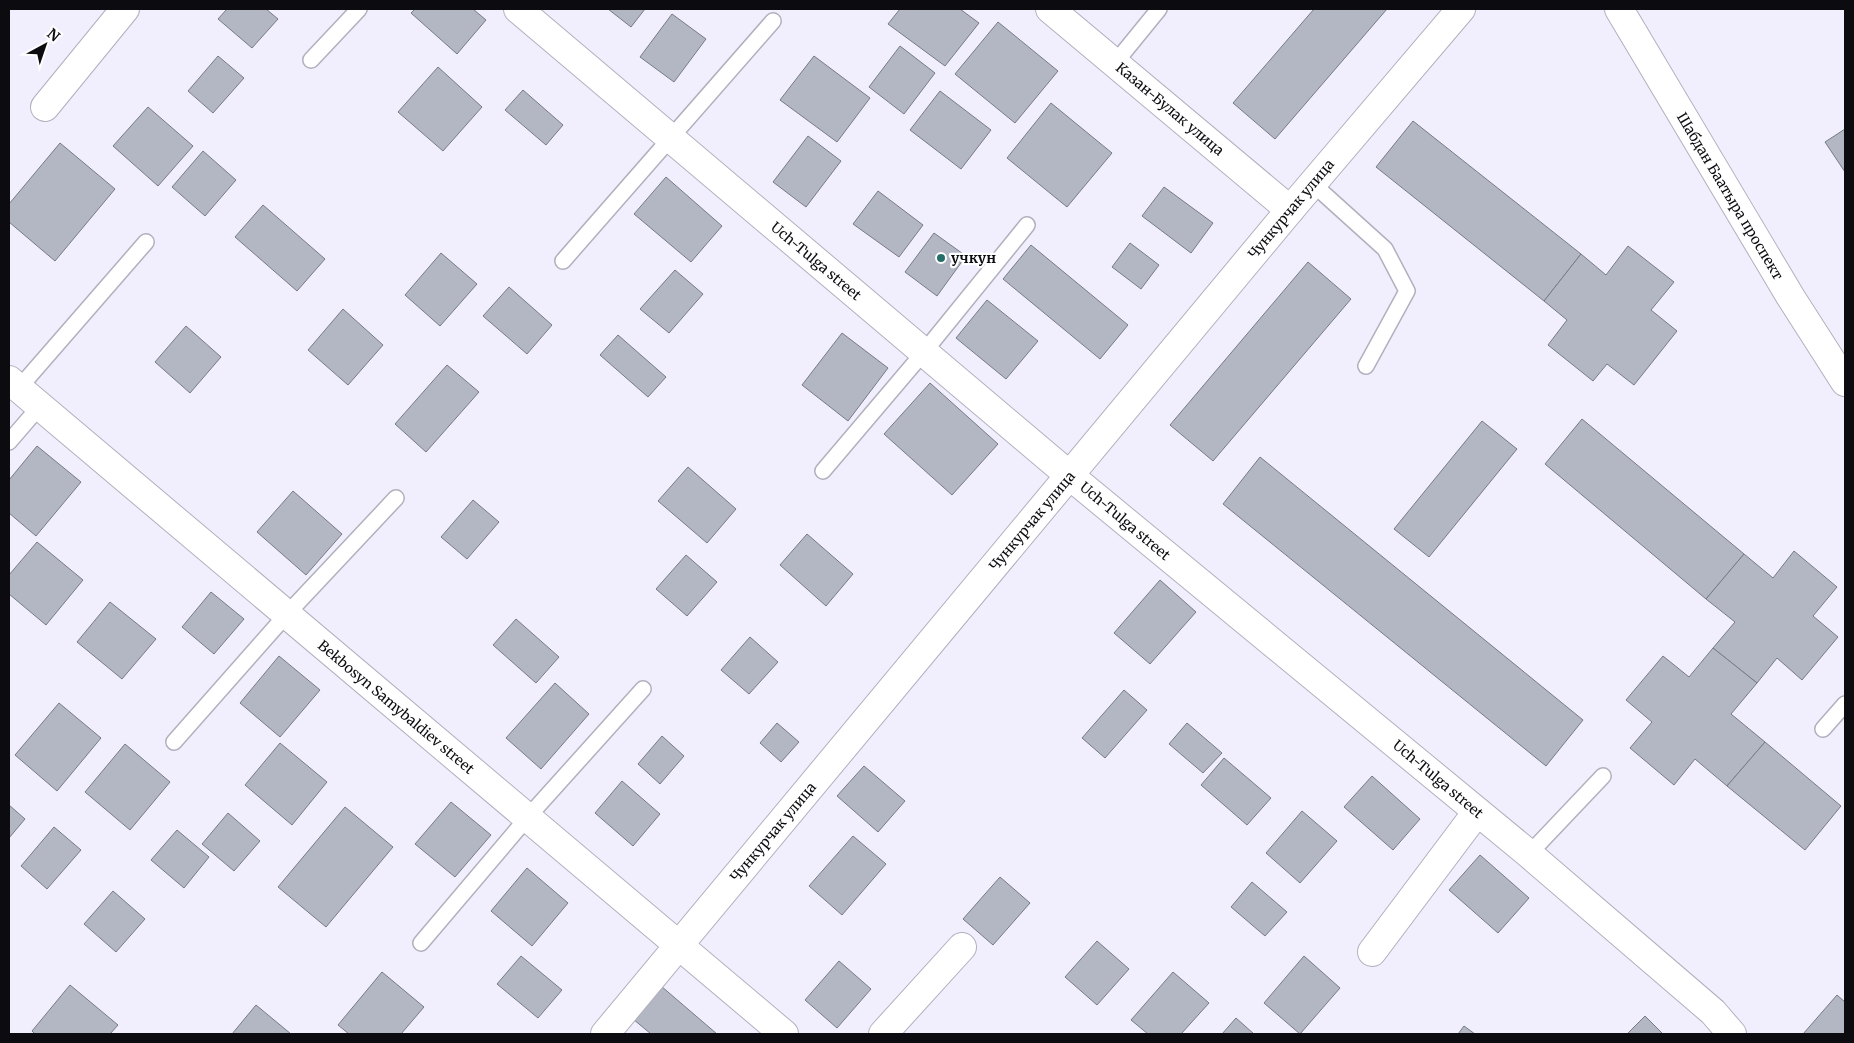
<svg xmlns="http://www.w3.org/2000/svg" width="1854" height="1043" font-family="Merriweather,serif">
	<rect width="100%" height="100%" fill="#f1effd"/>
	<g fill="#b3b7c4" stroke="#777b86">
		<path d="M227,9H266L278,19L252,48L218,19Z"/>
		<path d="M415,9H473L486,20L457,54L411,13Z"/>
		<path d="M608,9H645L631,27Z"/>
		<path d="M900,9H960L979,23L945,66L888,24Z"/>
		<path d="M1314,9H1387L1275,139L1233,103Z"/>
		<path d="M672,14L706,39L674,82L640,57Z"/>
		<path d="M998,22L1058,71L1015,123L955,74Z"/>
		<path d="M900,46L935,73L904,114L869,87Z"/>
		<path d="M218,56L244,78L213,113L188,91Z"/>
		<path d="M814,56L870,98L837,142L780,100Z"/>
		<path d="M438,67L482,107L443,151L398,112Z"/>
		<path d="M523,90L563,125L546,145L505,110Z"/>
		<path d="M940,91L991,130L961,169L910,130Z"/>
		<path d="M1051,103L1112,153L1067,207L1007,158Z"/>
		<path d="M148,107L193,146L158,186L113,146Z"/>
		<path d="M1413,121L1581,254L1544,301L1376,167Z"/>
		<path d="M1845,129V172L1825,142Z"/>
		<path d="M808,136L841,161L806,207L773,182Z"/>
		<path d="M60,143L115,189L55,261L9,222V204Z"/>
		<path d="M203,151L236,180L205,216L172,187Z"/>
		<path d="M666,177L722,226L691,262L634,214Z"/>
		<path d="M1164,187L1213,223L1191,253L1142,216Z"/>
		<path d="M878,191L923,225L899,257L853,224Z"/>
		<path d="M263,205L325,259L297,291L235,237Z"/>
		<path d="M934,233L966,256L937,296L905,272Z"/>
		<path d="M1130,243L1159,265L1141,289L1112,267Z"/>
		<path d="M1031,245L1128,325L1100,359L1003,279Z"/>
		<path d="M1628,246L1674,282L1651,310L1677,331L1634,385L1607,364L1593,381L1548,345L1567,320L1544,301L1581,254L1606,275Z"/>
		<path d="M441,253L477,284L440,326L405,295Z"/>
		<path d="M1308,262L1351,299L1213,461L1170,425Z"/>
		<path d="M675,270L703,294L669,333L640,309Z"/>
		<path d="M509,287L552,325L527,354L483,316Z"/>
		<path d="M987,300L1038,341L1006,379L956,338Z"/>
		<path d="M343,309L383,345L348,385L308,350Z"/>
		<path d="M186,326L221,357L190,393L155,362Z"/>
		<path d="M842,333L888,368L848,421L802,385Z"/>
		<path d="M618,335L666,377L648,397L600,355Z"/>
		<path d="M447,365L479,392L426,452L395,424Z"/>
		<path d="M930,383L998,444L952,495L884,434Z"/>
		<path d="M1582,419L1744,554L1706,599L1545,464Z"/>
		<path d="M1482,421L1517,449L1429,557L1394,529Z"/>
		<path d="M37,446L81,482L36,536L9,513V480Z"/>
		<path d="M1260,457L1583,720L1546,766L1223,504Z"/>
		<path d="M688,467L736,509L707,543L658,501Z"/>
		<path d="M293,491L342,534L306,575L257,532Z"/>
		<path d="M473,500L499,522L467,559L441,537Z"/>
		<path d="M807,534L853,574L826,606L780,565Z"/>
		<path d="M37,542L83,580L46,625L9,594V575Z"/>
		<path d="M1794,551L1837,587L1813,616L1838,637L1802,680L1777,658L1757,683L1713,648L1735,622L1706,599L1744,554L1773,578Z"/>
		<path d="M686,555L717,582L687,616L656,589Z"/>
		<path d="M1160,580L1196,612L1150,664L1114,633Z"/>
		<path d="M211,592L244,619L214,654L182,627Z"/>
		<path d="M110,602L156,639L122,679L77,642Z"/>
		<path d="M516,619L559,657L536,683L493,645Z"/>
		<path d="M750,637L778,662L749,694L721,670Z"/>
		<path d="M1713,648L1757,683L1731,714L1765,742L1727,786L1695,759L1674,785L1630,748L1652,722L1626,700L1663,656L1689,677Z"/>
		<path d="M279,656L320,690L280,737L240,703Z"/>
		<path d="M555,683L589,714L541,769L506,738Z"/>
		<path d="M1124,690L1147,710L1105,758L1082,738Z"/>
		<path d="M59,703L101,738L57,791L15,755Z"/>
		<path d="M777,723L799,742L781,762L760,743Z"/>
		<path d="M1187,723L1222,753L1203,773L1169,744Z"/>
		<path d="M662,736L684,756L660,784L638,764Z"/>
		<path d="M1765,742L1841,806L1805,850L1727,786Z"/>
		<path d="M280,743L327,782L292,825L245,785Z"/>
		<path d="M125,744L170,782L130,830L85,792Z"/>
		<path d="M1224,758L1271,798L1247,825L1201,785Z"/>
		<path d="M864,766L905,801L878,832L837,796Z"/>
		<path d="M1372,776L1420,819L1393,850L1344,807Z"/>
		<path d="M622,781L660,814L633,846L595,813Z"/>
		<path d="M451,802L491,835L455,877L415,844Z"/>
		<path d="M9,805L25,819L9,838Z"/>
		<path d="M345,807L393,847L326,927L278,887Z"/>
		<path d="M1302,811L1337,841L1300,883L1266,853Z"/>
		<path d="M228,813L260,841L234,871L202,844Z"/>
		<path d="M54,827L81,850L47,889L21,866Z"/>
		<path d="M177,830L209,857L184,888L151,860Z"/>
		<path d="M853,836L886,864L842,915L809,886Z"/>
		<path d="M1480,855L1529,898L1498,933L1449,890Z"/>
		<path d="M527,868L568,903L532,946L491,911Z"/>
		<path d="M1000,877L1030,903L993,945L963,919Z"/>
		<path d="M1252,882L1287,912L1265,936L1231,907Z"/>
		<path d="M113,891L145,919L116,952L84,924Z"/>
		<path d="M1097,941L1129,969L1097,1005L1065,977Z"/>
		<path d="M521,956L562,990L538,1018L497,984Z"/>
		<path d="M1304,956L1340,988L1300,1034L1264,1003Z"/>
		<path d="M839,961L871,989L837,1028L805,1000Z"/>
		<path d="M382,972L424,1007L401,1034H349L338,1025Z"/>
		<path d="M1173,972L1209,1003L1181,1034H1148L1131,1020Z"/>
		<path d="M70,985L118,1025L110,1034H35L32,1031Z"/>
		<path d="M661,986L717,1034H651L633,1019Z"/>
		<path d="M1837,995L1845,1002V1034H1803Z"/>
		<path d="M256,1005L291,1034H232Z"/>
		<path d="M1645,1016L1663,1034H1627Z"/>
		<path d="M1236,1018L1254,1034H1222Z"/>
		<path d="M1464,1026L1475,1034H1458Z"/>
	</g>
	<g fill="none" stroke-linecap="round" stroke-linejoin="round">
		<g stroke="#b1b0bd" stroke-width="18">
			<g id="lane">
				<path d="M311,60L359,9"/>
				<path d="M1115,63L1159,9"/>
				<path d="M1313,184L1385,249L1407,291L1366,366"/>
				<path d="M563,261L773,21"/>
				<path d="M19,388L146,242"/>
				<path d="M9,442L40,406"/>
				<path d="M823,471L924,352L1027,225"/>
				<path d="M1823,729L1845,704"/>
				<path d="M174,742L287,614L396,498"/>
				<path d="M1529,854L1603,776"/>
				<path d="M421,943L527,818L643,689"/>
			</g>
		</g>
		<g stroke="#b1b0bd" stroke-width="30">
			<g id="street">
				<path d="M518,9L1069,475L1529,854L1713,1012L1732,1034"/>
				<path d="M1050,9L1290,210"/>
				<path d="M1619,9L1790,296L1845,382"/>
				<path d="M45,107L125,9"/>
				<path d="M9,380L784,1034"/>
				<path d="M1372,952L1477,812"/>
				<path d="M605,1034L1290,210L1461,9"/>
				<path d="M883,1034L962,947"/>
			</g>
		</g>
		<use href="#lane" stroke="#fff" stroke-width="15"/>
		<use href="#street" stroke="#fff" stroke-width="28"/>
	</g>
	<circle fill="#266f68" stroke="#fefefe" stroke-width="2" cx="941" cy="258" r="5"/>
	<g text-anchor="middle" stroke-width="4.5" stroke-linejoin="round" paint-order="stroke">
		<g font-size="14" fill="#0c0b0f" stroke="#fefefe">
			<text transform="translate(1170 109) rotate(40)" y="5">Казан-Булак улица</text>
			<text transform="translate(1730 196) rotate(59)" y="5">Шабдан Баатыра проспект</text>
			<text transform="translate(1291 209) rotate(-50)" y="5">Чункурчак улица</text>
			<text transform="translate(816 261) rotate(40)" y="5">Uch-Tulga street</text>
			<text transform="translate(1032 521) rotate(-50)" y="5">Чункурчак улица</text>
			<text transform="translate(1125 521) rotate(40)" y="5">Uch-Tulga street</text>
			<text transform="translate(396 707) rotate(40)" y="5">Bekbosyn Samybaldiev street</text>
			<text transform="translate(1438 779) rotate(40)" y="5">Uch-Tulga street</text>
			<text transform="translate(773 832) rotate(-50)" y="5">Чункурчак улица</text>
		</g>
		<g font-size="14" font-weight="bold" fill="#0c0b0f" stroke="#fefefe" text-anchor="start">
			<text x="951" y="263">учкун</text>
		</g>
	</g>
	<rect width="1854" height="1043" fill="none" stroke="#0c0b0f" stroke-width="20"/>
	<g transform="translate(45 45) rotate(40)" stroke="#fefefe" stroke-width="4" paint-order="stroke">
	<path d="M0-4L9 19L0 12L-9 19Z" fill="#0c0b0f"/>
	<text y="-8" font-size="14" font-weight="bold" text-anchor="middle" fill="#0c0b0f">N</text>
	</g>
</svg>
